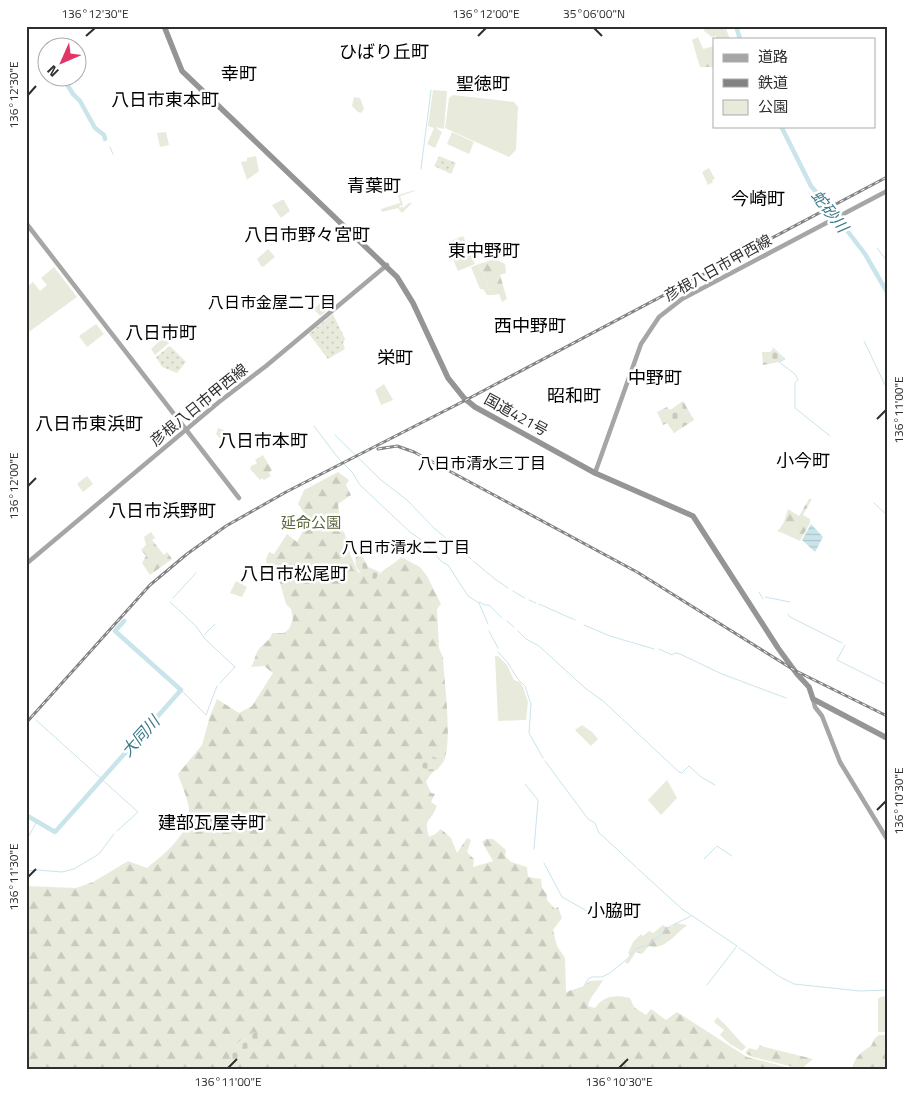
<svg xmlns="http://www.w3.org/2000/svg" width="913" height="1095" font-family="'Titillium Web','Noto Sans JP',sans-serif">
	<defs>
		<pattern id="forest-firs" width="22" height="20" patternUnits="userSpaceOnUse" patternTransform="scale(1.25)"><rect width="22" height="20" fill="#e8ebdc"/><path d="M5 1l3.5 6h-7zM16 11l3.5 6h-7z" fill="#c7cabd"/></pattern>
		<pattern id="cemetery-stones" width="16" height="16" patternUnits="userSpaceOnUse" patternTransform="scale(1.25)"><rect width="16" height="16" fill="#e8ebdc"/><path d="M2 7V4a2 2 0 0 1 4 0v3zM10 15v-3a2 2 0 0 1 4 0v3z" fill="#c7cabd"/></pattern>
		<pattern id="garden-dots" width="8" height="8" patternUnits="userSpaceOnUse" patternTransform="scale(1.25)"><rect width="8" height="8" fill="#e8ebdc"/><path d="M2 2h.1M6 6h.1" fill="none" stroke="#c7cabd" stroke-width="1.8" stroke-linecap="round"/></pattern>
		<pattern id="water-rules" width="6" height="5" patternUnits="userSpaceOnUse" patternTransform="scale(1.25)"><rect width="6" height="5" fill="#c9e5eb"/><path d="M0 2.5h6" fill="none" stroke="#adc5ca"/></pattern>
	</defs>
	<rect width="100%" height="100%" fill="#fff"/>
	<g fill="#e8ebdc">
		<path d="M703,26H725L730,39H717L716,36L712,37L704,31Z"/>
		<path d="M433,90L447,91L444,129L435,127L442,132L435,148L427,144L434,128L428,126Z"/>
		<path d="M453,95L514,102L518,107L516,150L509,157L445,128L449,98Z"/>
		<path d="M354,97L360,98L364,109L361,113L358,112L352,106Z"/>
		<path d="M166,132L169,145L160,147L157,133Z"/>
		<path d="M452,132L474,142L469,154L447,144Z"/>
		<path d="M256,156L259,171L247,180L241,162L247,161V158Z"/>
		<path d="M709,168L715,179L712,180L713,182L708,185L702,172Z"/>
		<path d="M415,190V191L400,196L403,205L399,206L400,208L402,206L403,208L409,203H412L402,213L398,208L382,212L381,209L400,203L398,195Z"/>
		<path d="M282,200H284L290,211L281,218L272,205Z"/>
		<path d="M463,236L475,264L458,271L446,243Z"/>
		<path d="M268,249L275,257L263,267L261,266L257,259Z"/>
		<path d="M479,264L486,279L487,289L493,290L494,295H487L483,289H480L471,267Z"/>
		<path d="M54,267L77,297L26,334V288L33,282L40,291L47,285L41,278Z"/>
		<path d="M322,301L329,309L320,316L314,309Z"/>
		<path d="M96,324L104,334L87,347L79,336Z"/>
		<path d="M164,337L169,343L155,355L151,349Z"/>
		<path d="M384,384L393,400L381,405L375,390Z"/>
		<path d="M218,428L229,432L224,443L216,434Z"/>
		<path d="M87,476L93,484L83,492L77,484Z"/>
		<path d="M236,581L247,587L242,597L230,593Z"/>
		<path d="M495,656H498L507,665L514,680L520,682L523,687L528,702L526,720L498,721Z"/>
		<path d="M582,725L592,732L598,739L591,746L575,730Z"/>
		<path d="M667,780L677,798L661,815L648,800Z"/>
		<path d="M887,996V1032H878V999L880,997Z"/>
		<path d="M717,1017C728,1026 735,1037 746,1047L742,1051L730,1044L720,1035L724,1030L714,1022Z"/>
	</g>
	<g fill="url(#forest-firs)">
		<path d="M698,37L703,49L714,46V67H700L692,40Z"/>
		<path d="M495,259L505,264L506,273L500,275L507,299L502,302L499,294L494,295L492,290L487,289L486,279L479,264Z"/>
		<path d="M263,455L272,470L269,473L271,476L264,480L262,478L260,480L250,469L251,466L257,463L255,460Z"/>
		<path d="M338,472L349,480L346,485L351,495L338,504L341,529L345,534L350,554L358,572L377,577C385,566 392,567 401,557L420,567L427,576L441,604L437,609L439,648L443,657C444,680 452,737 445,757C441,767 430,772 426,782L431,793L435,794L431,802L437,806C431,822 423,817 429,837L435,834L441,829L451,838L457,853L467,838L471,840L467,852L474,859L473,867L493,861L482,842L486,839H493L506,850L505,856L511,862L527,867L528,877L541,879L542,888L547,894V900L555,909L558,907L562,918L553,930L557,946L565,958L566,992L584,986L589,981L603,980C599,988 589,998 588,1006L595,1008C605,995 615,995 630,998L634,1007L646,1015L651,1009L666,1020L677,1012L747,1057L794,1069H26V886L76,888L93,882L128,861L147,868C164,854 188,836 189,812C190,803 181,784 178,774L202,745L210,716L217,699L239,713L252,706L273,673L264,666L251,667C254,662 255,657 257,652C262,643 270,642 272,633H284L289,629L293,619L291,609L286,604L278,576L271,571L272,568L267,567L266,559L269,552L274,554L287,534L297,542L309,520L298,504L304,490Z"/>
		<path d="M809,499H812L803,515L810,519V523L800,541L778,531L784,522L788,509L799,516Z"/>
		<path d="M151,532L155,538L152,540L164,555L167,552L172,559L150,575L142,563L146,556L141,550L146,545L144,537Z"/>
		<path d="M675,923L687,925C677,933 662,952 649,946L642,954L636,952L628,964L625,962L630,956L628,953L633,942L641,934L643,936L649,931L653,933L663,925L666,927H672Z"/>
		<path d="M879,1035H887V1069H852C854,1058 862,1051 871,1046L875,1038Z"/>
		<path d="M760,1045L761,1046L813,1059L801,1069L753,1057L745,1053L749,1048L757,1050Z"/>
	</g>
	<g fill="url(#cemetery-stones)">
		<path d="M773,349L784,359L779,362L763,365L762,352H770Z"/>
		<path d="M683,401L694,420L674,433L667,423L663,425L657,412L667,407L670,410Z"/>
		<path d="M361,554L368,567L380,572L374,582C363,575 353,570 356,557Z"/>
		<path d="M424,752L438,759L442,753L445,755L444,761L437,770L420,768Z"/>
		<path d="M254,1032L266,1038L246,1049L234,1061L229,1057L233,1051L230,1049L241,1040Z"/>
	</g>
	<g fill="url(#garden-dots)">
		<path d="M439,156L456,163L451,174L434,166Z"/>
		<path d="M333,314L345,339L343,343L345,349L328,359L309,334Z"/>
		<path d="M170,346L186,362L177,373L162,367L156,357Z"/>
	</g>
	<path fill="url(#water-rules)" d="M811,524L823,537L815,552L802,540Z"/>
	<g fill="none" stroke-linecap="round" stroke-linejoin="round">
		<g stroke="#c9e5eb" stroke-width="1">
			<path d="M110,147L113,154"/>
			<path d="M421,169L431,90"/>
			<path d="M877,248L887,261"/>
			<path d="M864,341L886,387"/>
			<path d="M773,348L785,359L779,362L795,374L798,380L795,383V408L830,436"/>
			<path d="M314,426L338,458L352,472L360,485L410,532L423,541L442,562L448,565L468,596L479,603L488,624"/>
			<path d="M335,435L381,480L407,500L435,529L471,559"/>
			<path d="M874,503L887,515"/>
			<path d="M473,561L495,579L508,588"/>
			<path d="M26,586L28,584V574"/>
			<path d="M513,591L525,598"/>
			<path d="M759,592L763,599"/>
			<path d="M765,597L790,602"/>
			<path d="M173,598L196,573"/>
			<path d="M529,600L536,603"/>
			<path d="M170,602L196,626L205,639L235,667L220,683"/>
			<path d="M479,602L485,605H489L502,618"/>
			<path d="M539,604L575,620"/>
			<path d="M788,614L790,617L842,643"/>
			<path d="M507,621L514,627"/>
			<path d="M584,625L610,636L654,649"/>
			<path d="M489,631L498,648"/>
			<path d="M518,631L526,639L539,646L585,688L603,701L679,772L682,773L689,766L701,777L715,785"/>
			<path d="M205,634L215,624"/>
			<path d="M845,645L837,660L887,685"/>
			<path d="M659,649L672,655L675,653L680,654L722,674L786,698"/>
			<path d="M498,652L508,663L517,678L525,686L531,704L529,733L543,758"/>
			<path d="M181,690L206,715L217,686"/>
			<path d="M36,720L138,812L117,831"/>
			<path d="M545,761L588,819L595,823L599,833L606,839L636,867"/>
			<path d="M525,784L538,800"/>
			<path d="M26,841L37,821"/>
			<path d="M534,849L538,801"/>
			<path d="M704,859L717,846L732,856"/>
			<path d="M544,863L562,897L594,915"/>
			<path d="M638,869L682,909L737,946L707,985"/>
			<path d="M26,871L37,870L62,872L74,869L99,854L114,834"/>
			<path d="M739,948L780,977L794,984L860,991L887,990"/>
			<path d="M584,986L588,979L592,977H602L610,973L626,960L637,948L649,945L669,927L691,916"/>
			<path d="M228,1069L232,1063"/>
		</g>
		<g stroke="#c9e5eb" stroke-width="4.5">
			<path d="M736,26L740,39"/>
			<path d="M63,78L73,94L80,101L95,128L104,135L105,139"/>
			<path d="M781,126L811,186L836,216L865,254L887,292"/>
			<path d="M26,815L55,832L181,690L115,631L124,621"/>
		</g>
		<g stroke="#a6a6a6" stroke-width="4.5">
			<path d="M26,223L239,498"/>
			<path d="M595,473L641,344L659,317L682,299L887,191"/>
			<path d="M26,564L219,402L266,366L387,265"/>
			<path d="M813,699L815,707L822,716L840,762L887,839"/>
		</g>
		<path stroke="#959595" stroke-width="5.5" d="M164,26L182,71L397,277L413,303L448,378L464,398L475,407L595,473L693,516L778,648L797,674L809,687L813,699L887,738"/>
		<g stroke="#838383" stroke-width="3">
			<g id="rail">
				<path d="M378,449L397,446L414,452L637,572L794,670L887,716"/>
				<path d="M26,723L150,585L187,554L226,526L286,492L464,401L887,177"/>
			</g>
		</g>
		<use href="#rail" stroke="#fff" stroke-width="1" stroke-dasharray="4" stroke-linecap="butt"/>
	</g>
	<path fill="none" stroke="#2e2e2e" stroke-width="2" d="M594,28L602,36M86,36L95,28M478,36L486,28M28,95L36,86M877,419L886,410M28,486L36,478M877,810L886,801M28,877L36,869M228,1068L237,1059M619,1068L628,1059"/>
	<g text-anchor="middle" stroke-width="5" stroke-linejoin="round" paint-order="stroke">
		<g font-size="15" fill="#2e2e2e" stroke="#fff">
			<text transform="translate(718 268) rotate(-29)" y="5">彦根八日市甲西線</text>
			<text transform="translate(199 405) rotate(-39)" y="5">彦根八日市甲西線</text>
			<text transform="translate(516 415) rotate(29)" y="5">国道421号</text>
		</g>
		<g font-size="15" fill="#5b693c" stroke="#fff">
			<text x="311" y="528">延命公園</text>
		</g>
		<g font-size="16" font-style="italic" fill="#3c7a89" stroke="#fff">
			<text transform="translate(830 211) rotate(52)" y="6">蛇砂川</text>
			<text transform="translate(140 736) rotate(-48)" y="6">大同川</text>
		</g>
		<g font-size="16" fill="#000" stroke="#fff">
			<text x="272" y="308">八日市金屋二丁目</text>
			<text x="482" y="469">八日市清水三丁目</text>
			<text x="406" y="553">八日市清水二丁目</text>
		</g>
		<g font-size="18" fill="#000" stroke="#fff">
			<text x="384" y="58">ひばり丘町</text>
			<text x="239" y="80">幸町</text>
			<text x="483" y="90">聖徳町</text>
			<text x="165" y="106">八日市東本町</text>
			<text x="374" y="192">青葉町</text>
			<text x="758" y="205">今崎町</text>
			<text x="307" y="241">八日市野々宮町</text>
			<text x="484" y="257">東中野町</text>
			<text x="530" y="332">西中野町</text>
			<text x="161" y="339">八日市町</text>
			<text x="395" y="364">栄町</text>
			<text x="655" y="384">中野町</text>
			<text x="574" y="402">昭和町</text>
			<text x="89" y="430">八日市東浜町</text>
			<text x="263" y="447">八日市本町</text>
			<text x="803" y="467">小今町</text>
			<text x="162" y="517">八日市浜野町</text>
			<text x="294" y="580">八日市松尾町</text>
			<text x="212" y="829">建部瓦屋寺町</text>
			<text x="614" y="917">小脇町</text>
		</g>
	</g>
	<rect width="913" height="1095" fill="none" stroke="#ffffff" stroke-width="55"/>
	<rect x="713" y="38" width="162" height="90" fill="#ffffff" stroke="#ababab"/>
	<rect x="723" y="54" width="25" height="8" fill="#a6a6a6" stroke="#ababab"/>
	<text x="758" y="62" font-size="15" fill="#2e2e2e">道路</text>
	<rect x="723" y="79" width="25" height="8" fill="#838383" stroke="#ababab"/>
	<text x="758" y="88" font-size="15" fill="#2e2e2e">鉄道</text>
	<rect x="723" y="100" width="25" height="15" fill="#e8ebdc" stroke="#ababab"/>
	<text x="758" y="112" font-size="15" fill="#2e2e2e">公園</text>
	<g transform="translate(62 62) rotate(225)"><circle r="24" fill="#ffffff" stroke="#ababab"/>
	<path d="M0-4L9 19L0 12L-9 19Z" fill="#e23465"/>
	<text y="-8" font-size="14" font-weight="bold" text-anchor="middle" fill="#2e2e2e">N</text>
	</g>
	<rect x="28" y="28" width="858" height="1040" fill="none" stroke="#2e2e2e" stroke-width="2"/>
	<g font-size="12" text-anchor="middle" fill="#2e2e2e">
		<text x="95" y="18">136°12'30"E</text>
		<text x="486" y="18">136°12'00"E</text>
		<text x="594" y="18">35°06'00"N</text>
		<text transform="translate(14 95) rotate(-90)" y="4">136°12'30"E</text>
		<text transform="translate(899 410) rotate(-90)" y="4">136°11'00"E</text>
		<text transform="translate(14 486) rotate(-90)" y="4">136°12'00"E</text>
		<text transform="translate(899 801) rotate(-90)" y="4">136°10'30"E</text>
		<text transform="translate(14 877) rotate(-90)" y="4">136°11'30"E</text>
		<text x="228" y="1086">136°11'00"E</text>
		<text x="619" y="1086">136°10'30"E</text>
	</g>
</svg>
